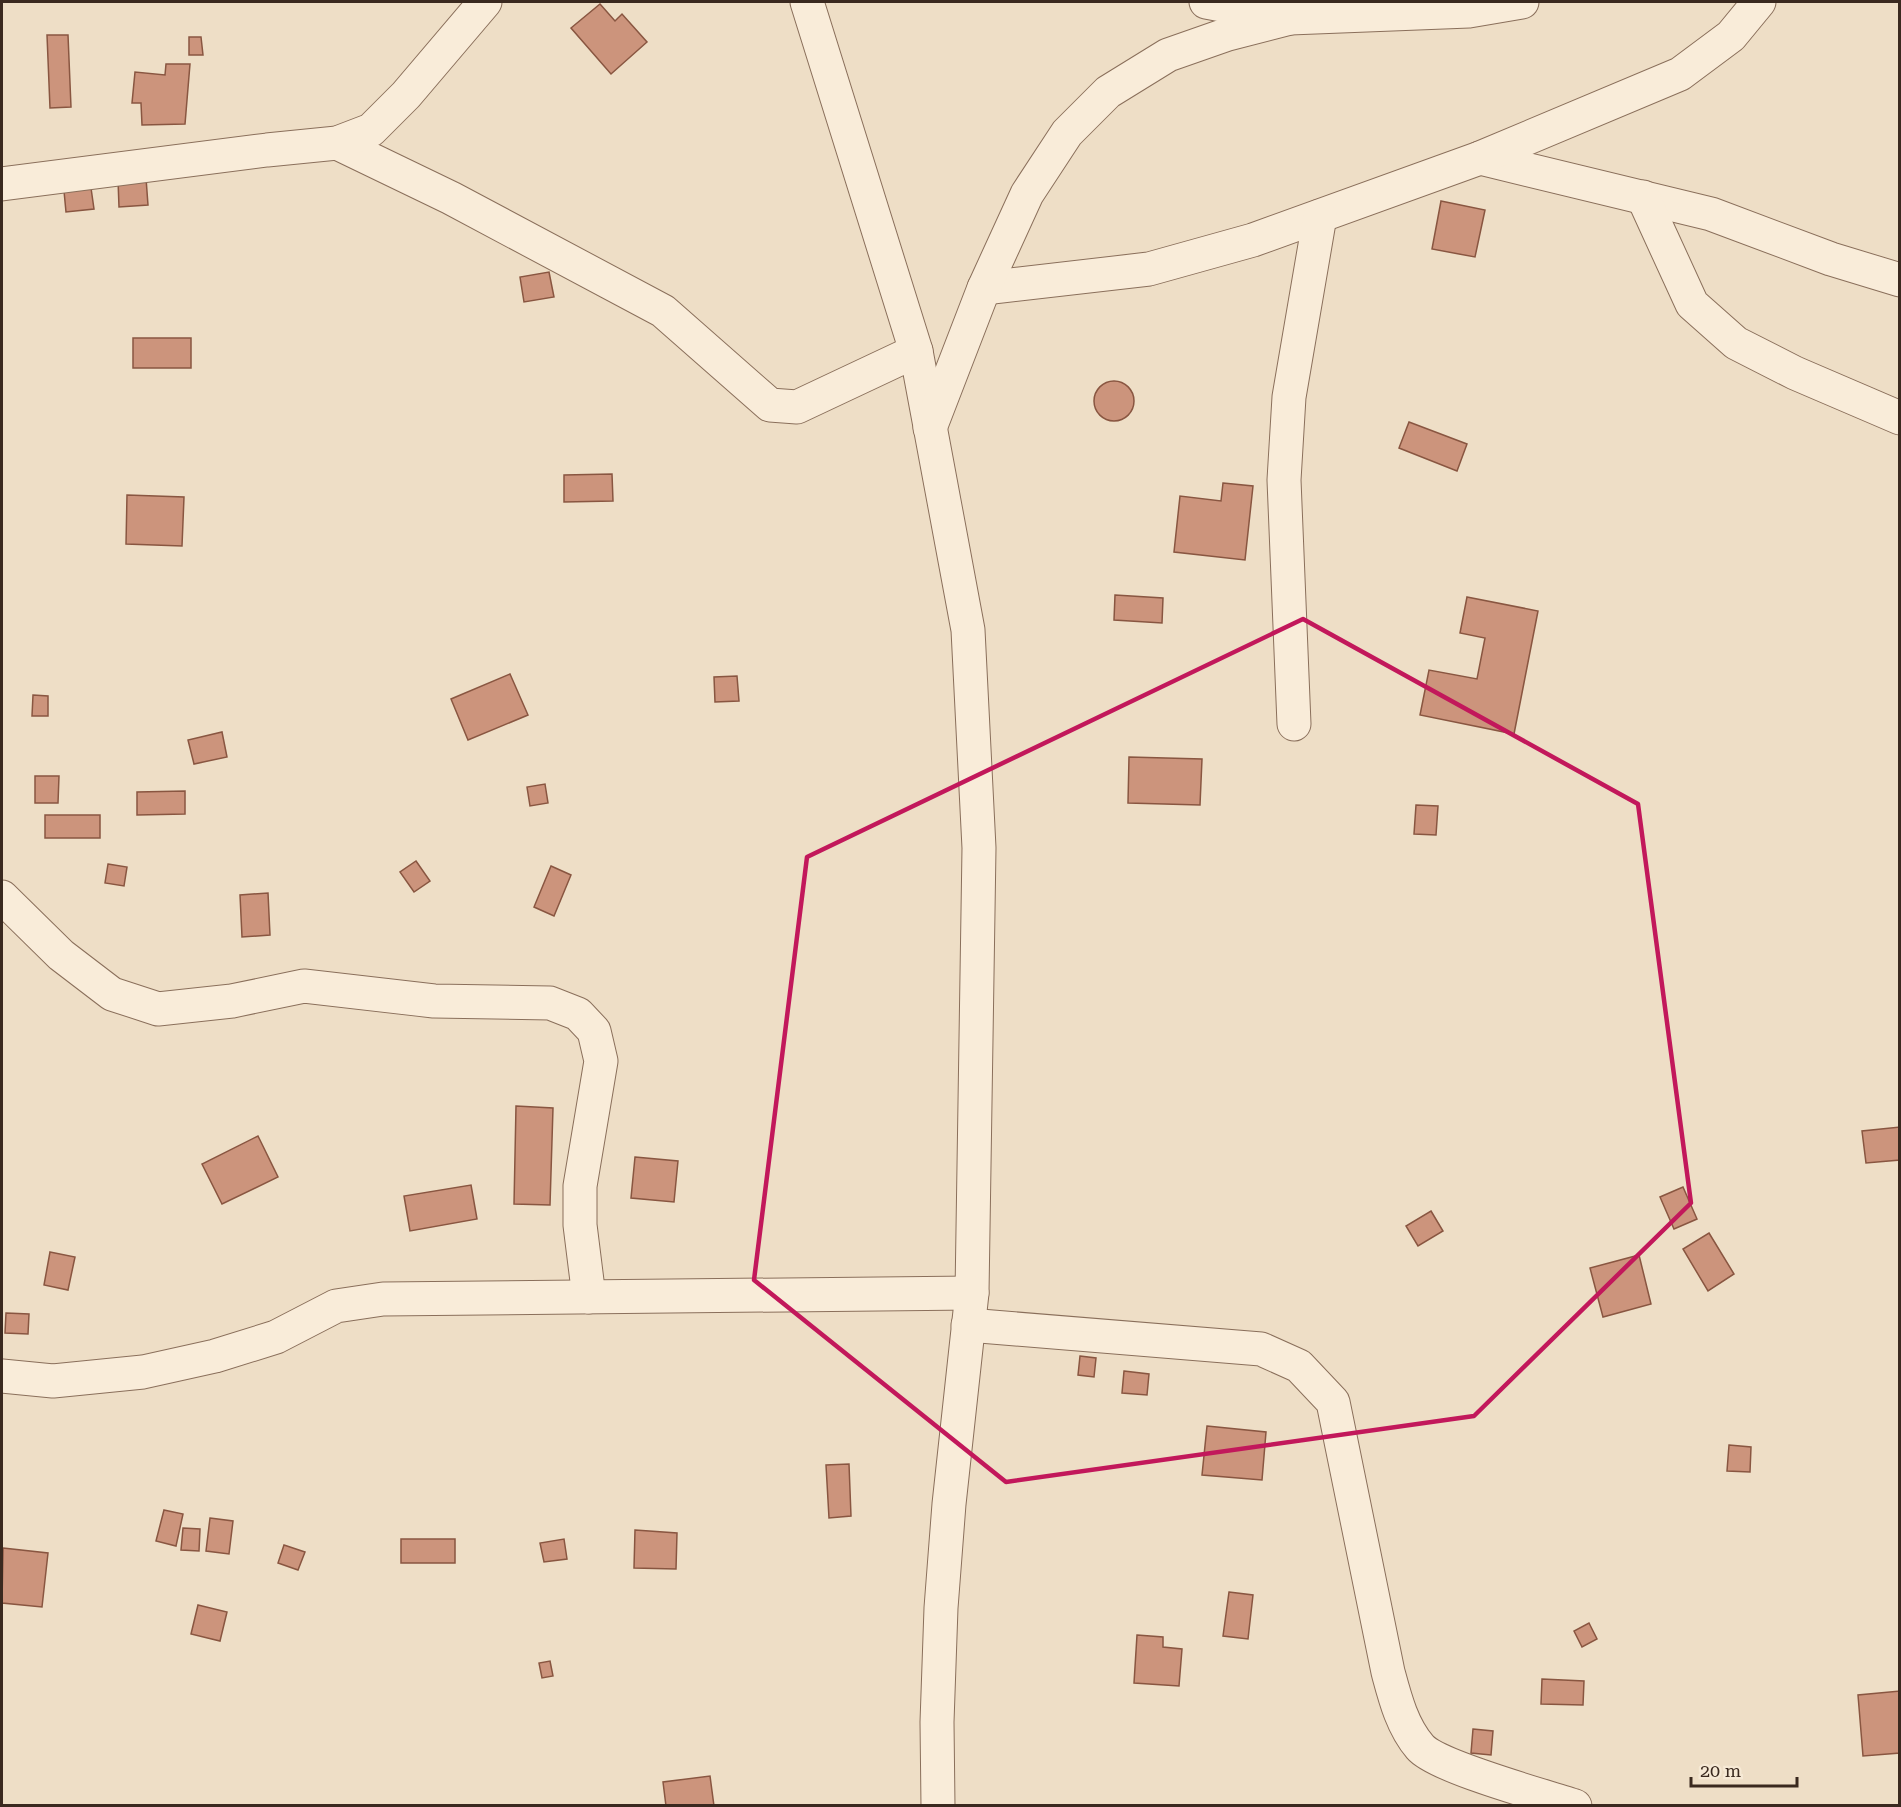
<svg xmlns="http://www.w3.org/2000/svg" width="1901" height="1807" font-family="'Roboto Serif',serif">
	<rect width="100%" height="100%" fill="#eedec6"/>
	<g fill="#cc947c" stroke="#895641" stroke-width="1.5">
		<path d="M600,4L615,21L622,14L647,42L611,74L571,28Z"/>
		<path d="M47,35H68L71,107L50,108Z"/>
		<path d="M189,37H201L203,55H189Z"/>
		<path d="M166,64H190L185,124L142,125L141,103H132L135,72L165,75Z"/>
		<path d="M146,178L148,205L119,207L118,180Z"/>
		<path d="M91,188L94,209L66,212L64,191Z"/>
		<path d="M1441,201L1485,210L1475,257L1432,249Z"/>
		<path d="M549,272L554,297L524,302L520,277Z"/>
		<rect x="133" y="338" width="58" height="30"/>
		<circle cx="1114" cy="401" r="20"/>
		<path d="M1409,422L1467,444L1457,471L1399,448Z"/>
		<path d="M612,474L613,501L564,502V475Z"/>
		<path d="M1223,483L1253,486L1245,560L1174,552L1180,496L1221,501Z"/>
		<path d="M127,495L184,497L182,546L126,544Z"/>
		<path d="M1115,595L1163,598L1162,623L1114,620Z"/>
		<path d="M1467,597L1538,611L1514,734L1420,715L1429,670L1477,679L1485,638L1460,633Z"/>
		<path d="M510,674L528,715L468,740L451,699Z"/>
		<path d="M737,676L739,701L715,702L714,677Z"/>
		<path d="M33,695L48,696V716H32Z"/>
		<path d="M222,732L227,757L194,764L188,740Z"/>
		<path d="M1129,757L1202,759L1200,805L1128,803Z"/>
		<path d="M35,776H59L58,803H35Z"/>
		<path d="M545,784L548,803L530,806L527,787Z"/>
		<path d="M185,791V814L137,815V792Z"/>
		<path d="M1416,805L1438,806L1436,835L1414,834Z"/>
		<rect x="45" y="815" width="55" height="23"/>
		<path d="M416,861L430,881L414,892L400,872Z"/>
		<path d="M108,864L127,867L124,886L105,883Z"/>
		<path d="M551,866L571,875L554,916L534,907Z"/>
		<path d="M268,893L270,935L242,937L240,895Z"/>
		<path d="M516,1106L553,1108L550,1205L514,1204Z"/>
		<path d="M1900,1127V1160L1866,1163L1862,1131Z"/>
		<path d="M258,1136L278,1177L222,1204L202,1164Z"/>
		<path d="M635,1157L678,1161L674,1202L631,1198Z"/>
		<path d="M471,1185L477,1219L410,1231L404,1196Z"/>
		<path d="M1683,1187L1697,1219L1674,1229L1660,1197Z"/>
		<path d="M1431,1211L1443,1231L1418,1246L1406,1226Z"/>
		<path d="M1709,1233L1734,1274L1708,1291L1683,1249Z"/>
		<path d="M50,1252L75,1257L68,1290L44,1285Z"/>
		<path d="M1639,1255L1651,1304L1603,1317L1590,1268Z"/>
		<path d="M6,1313L29,1314L28,1334L5,1333Z"/>
		<path d="M1080,1356L1096,1358L1094,1377L1078,1375Z"/>
		<path d="M1124,1371L1149,1374L1147,1395L1122,1393Z"/>
		<path d="M1207,1426L1266,1432L1262,1480L1202,1475Z"/>
		<path d="M1729,1445L1751,1447L1750,1472L1727,1471Z"/>
		<path d="M849,1464L851,1516L829,1518L826,1465Z"/>
		<path d="M164,1510L183,1514L176,1546L156,1541Z"/>
		<path d="M210,1518L233,1521L229,1554L206,1551Z"/>
		<path d="M183,1528L200,1529L199,1551L181,1550Z"/>
		<path d="M635,1530L677,1533L676,1569L634,1568Z"/>
		<rect x="401" y="1539" width="54" height="24"/>
		<path d="M564,1539L567,1559L544,1562L540,1543Z"/>
		<path d="M284,1545L305,1552L298,1570L278,1563Z"/>
		<path d="M3,1548L48,1553L42,1607L2,1603Z"/>
		<path d="M1229,1592L1253,1595L1248,1639L1223,1636Z"/>
		<path d="M198,1605L227,1612L220,1641L191,1634Z"/>
		<path d="M1589,1623L1597,1639L1582,1647L1574,1631Z"/>
		<path d="M1137,1635L1163,1637V1647L1182,1649L1179,1686L1134,1683Z"/>
		<path d="M550,1661L553,1676L542,1678L539,1663Z"/>
		<path d="M1542,1679L1584,1681L1583,1705L1541,1704Z"/>
		<path d="M1900,1691V1753L1863,1756L1858,1695Z"/>
		<path d="M1473,1729L1493,1731L1491,1755L1471,1753Z"/>
		<path d="M710,1776L714,1806H666L663,1782Z"/>
	</g>
	<g fill="none" stroke-linecap="round" stroke-linejoin="round">
		<g stroke="#8a6f5b" stroke-width="35">
			<g id="minor">
				<path d="M807,2L916,351L968,630L979,848L972,1293L949,1504L941,1608L937,1722L938,1806"/>
				<path d="M1206,2L1290,18L1469,11L1522,2"/>
				<path d="M337,143L451,198L663,311L770,405L797,407L916,351"/>
				<path d="M1480,158L1711,214L1831,259L1900,280"/>
				<path d="M2,184L267,150L337,143L371,130L406,95L485,2"/>
				<path d="M1643,197L1692,304L1736,343L1795,373L1900,418"/>
				<path d="M984,288L1149,269L1253,240L1480,158L1680,74L1731,36L1759,2"/>
				<path d="M930,428L984,288L1027,194L1067,133L1108,92L1168,55L1228,34L1290,18"/>
				<path d="M1294,724L1284,480L1289,397L1320,216"/>
				<path d="M2,897L61,955L112,994L158,1009L232,1001L304,986L434,1001L550,1003L578,1014L594,1031L601,1061L580,1186V1225L589,1297"/>
				<path d="M968,1325L1261,1349L1299,1366L1333,1402L1388,1672C1395,1698 1402,1726 1420,1747C1437,1767 1545,1796 1575,1806"/>
				<path d="M2,1376L53,1381L143,1372L215,1356L276,1337L336,1306L383,1299L972,1293"/>
			</g>
		</g>
		<use href="#minor" stroke="#f9ecd9" stroke-width="33"/>
	</g>
	<path fill="none" stroke="#c2185b" stroke-width="4.5" stroke-linejoin="round" d="M1303,619L1638,804L1691,1203L1474,1416L1006,1482L754,1280L807,857Z"/>
	<rect width="1901" height="1807" fill="none" stroke="#3a291f" stroke-width="6"/>
	<path d="M1691 1777v9h106v-9" fill="none" stroke="#3a291f" stroke-width="3"/>
	<text x="1700" y="1777" font-size="18" fill="#3a291f" stroke="#f6e9d5" stroke-width="4.5" paint-order="stroke">20 m</text>
</svg>
